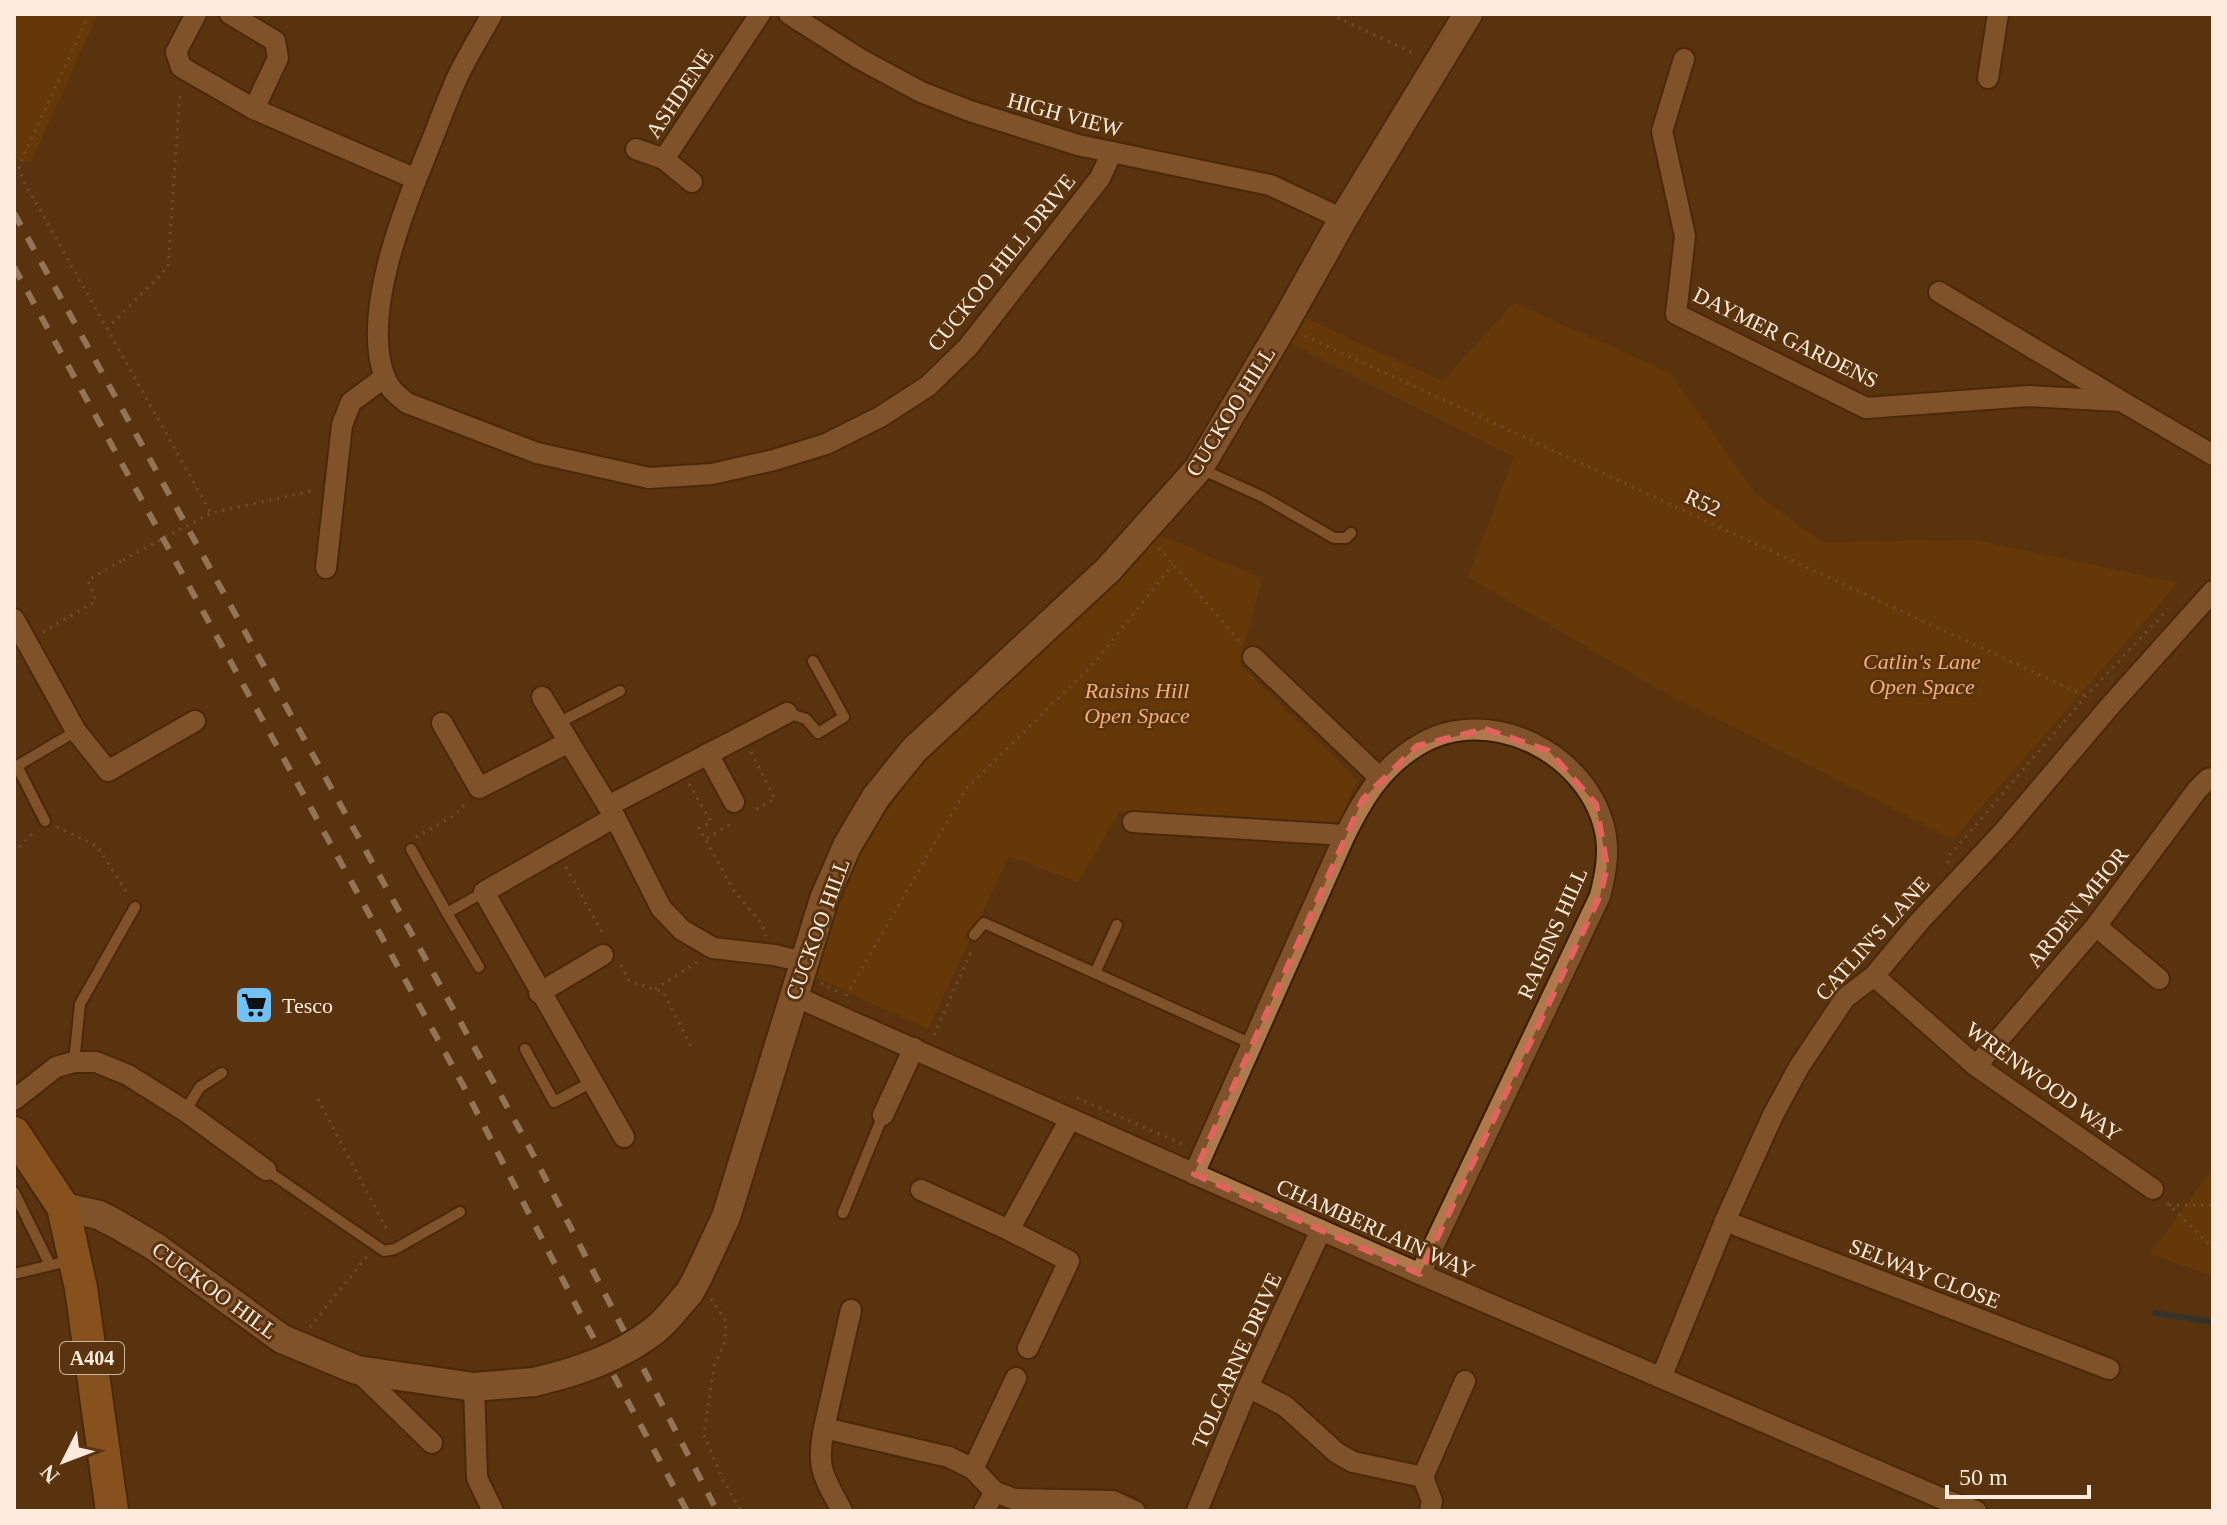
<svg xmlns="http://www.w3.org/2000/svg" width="2227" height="1525" font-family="'Times New Roman',serif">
	<rect width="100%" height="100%" fill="#5a330f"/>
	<g fill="#763e00">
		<path d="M14,14H98L31,162L14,158Z"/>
		<path d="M1514,303L1669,372L1755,493L1822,542L1975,540L2178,583L1953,839L1656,688L1468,577L1514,457L1288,342L1301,316L1442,381Z"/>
		<path d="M1156,533L1262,579L1239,664L1357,780L1339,822L1120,810L1078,882L1009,856L928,1029L811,975L857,854L928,754Z"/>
		<path d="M2213,1168V1276L2150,1254Z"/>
	</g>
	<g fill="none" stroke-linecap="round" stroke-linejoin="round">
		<path stroke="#0b3248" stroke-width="6" d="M2155,1313L2213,1322"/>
		<g stroke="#381d05" stroke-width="14">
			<g id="service">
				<path d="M1199,468L1263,497L1334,538H1346L1351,533"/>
				<path d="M787,713L806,719L818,733L844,717L813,661"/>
				<path d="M558,723L620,691"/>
				<path d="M45,821L17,766L76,731"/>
				<path d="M411,849L447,913"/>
				<path d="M974,935L984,923L1252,1044"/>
				<path d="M479,967L447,913L484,892"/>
				<path d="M1095,973L1117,925"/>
				<path d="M525,1049L554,1102L592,1082"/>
				<path d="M74,1062L80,1004L135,907"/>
				<path d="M185,1111L200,1087L222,1073"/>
				<path d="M266,1170L384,1251L395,1249L460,1212"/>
				<path d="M14,1192L50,1265"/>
				<path d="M843,1213L883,1115"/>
				<path d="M14,1274L72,1260"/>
			</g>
		</g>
		<g stroke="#381d05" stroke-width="24">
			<g id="minor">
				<path d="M196,14L176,52L181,67L254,109L416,179"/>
				<path d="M230,14L275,41L278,58L254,109"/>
				<path d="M492,14C481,35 467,56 457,78C448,98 440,120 432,140C407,202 361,309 384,375C388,388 397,395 407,403L537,453L649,478L712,474L774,460L826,444L880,417L928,386L968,347L1100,178L1112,152"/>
				<path d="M789,14L860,59L921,92L970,111L1078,145L1270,185L1343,219"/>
				<path d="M1684,59L1662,131L1685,236L1676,314L1866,408L2029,396L2121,401L2213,455"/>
				<path d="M1988,78L1998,14"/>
				<path d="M636,149L664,159L692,182"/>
				<path d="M664,159L760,14"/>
				<path d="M1939,292L2118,399"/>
				<path d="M326,568L342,425L351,402L385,377"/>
				<path d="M14,619L76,731L108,771L195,721"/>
				<path d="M1253,657L1379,777"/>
				<path d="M542,697L569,742"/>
				<path d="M442,723L479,788L569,742L608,806"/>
				<path d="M708,754L734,802"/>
				<path d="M615,817L608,806L787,713"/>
				<path d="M1133,822L1345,835"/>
				<path d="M2096,926L2159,979"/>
				<path d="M1874,976L1976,1066L2153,1189"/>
				<path d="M539,993L603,955"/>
				<path d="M792,995L1420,1274L1943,1499L1976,1511"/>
				<path d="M1976,1066L2096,926L2197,790L2208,779L2213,778"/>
				<path d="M14,1100L56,1067L74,1062H96L128,1075L185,1111L266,1170"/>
				<path d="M883,1115L914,1048"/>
				<path d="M624,1137L484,892L615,817L661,908L682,930L713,948L774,955L804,962"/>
				<path d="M1194,1174L1345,835C1363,799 1381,768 1417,746C1489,701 1592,754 1606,836C1609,857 1605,876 1600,896L1420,1274"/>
				<path d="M921,1190L1009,1230"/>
				<path d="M1725,1221L2109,1369"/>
				<path d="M1028,1348L1069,1261L1009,1230L1070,1119"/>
				<path d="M357,1370L432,1443"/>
				<path d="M1661,1378L1725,1221L1773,1115L1799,1067L1845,998L1874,976L1919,922L2005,830L2110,706L2213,591"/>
				<path d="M474,1387L477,1478L493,1511"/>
				<path d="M1248,1387L1285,1406L1337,1453L1353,1462L1423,1477L1465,1381"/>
				<path d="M824,1428L851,1310"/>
				<path d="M973,1469L1016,1378"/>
				<path d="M1423,1477L1432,1501L1430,1511"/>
				<path d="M842,1511C823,1475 816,1469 824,1428L949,1457L973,1469L995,1492L1014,1499L1113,1501L1135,1511"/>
				<path d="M984,1511L995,1492"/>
				<path d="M1197,1511L1248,1387L1321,1230"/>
			</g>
		</g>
		<g stroke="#381d05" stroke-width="32">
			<g id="secondary">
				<path d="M63,1207L99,1215L118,1225L154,1246L282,1339L357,1370L474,1387L534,1382"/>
				<path d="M689,1293L697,1279L726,1217L824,899L847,846L876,797L914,750L1108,570L1199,468L1283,326L1343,219L1468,14"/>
			</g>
		</g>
		<g stroke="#381d05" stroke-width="36">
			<path id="primary" d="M14,1133L63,1207L81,1288L112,1511"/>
		</g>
		<g stroke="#8d6c4e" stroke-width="3" stroke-dasharray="2 6" stroke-linecap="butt">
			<path d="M89,14L19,166L22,178L211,513L316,490"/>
			<path d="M1330,14L1417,55"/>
			<path d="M107,329L168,267L180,91"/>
			<path d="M1305,336L2090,698"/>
			<path d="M1159,548L1240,642"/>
			<path d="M43,632L96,601L88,580L123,560"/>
			<path d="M751,752L775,799L751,812"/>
			<path d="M689,784L711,822L699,828L734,891L762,924L766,936"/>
			<path d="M57,827L97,846L127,893"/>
			<path d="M416,837L455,815L465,804"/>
			<path d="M707,838L734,822"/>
			<path d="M14,853L35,831"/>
			<path d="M1948,863L1950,855L2086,696L2168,609"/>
			<path d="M566,867L603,934"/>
			<path d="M621,965L629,981L663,992L691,1046"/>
			<path d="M821,983L843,994"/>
			<path d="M655,989L699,961"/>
			<path d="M846,996L966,789L1096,661L1173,564"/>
			<path d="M934,1035L973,947"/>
			<path d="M1077,1098L1187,1146"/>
			<path d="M318,1099L387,1230L385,1233"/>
			<path d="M2167,1203L2213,1248"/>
			<path d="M2169,1205H2213"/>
			<path d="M711,1299L726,1321L725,1342L714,1366L704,1435L722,1478L741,1511"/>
			<path d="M310,1327L368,1255"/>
		</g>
		<use href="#service" stroke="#b0794c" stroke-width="10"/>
		<use href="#minor" stroke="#b0794c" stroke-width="20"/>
		<use href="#secondary" stroke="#b0794c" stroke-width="28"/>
		<use href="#primary" stroke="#bf7632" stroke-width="32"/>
		<g stroke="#dac3b0" stroke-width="6" stroke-dasharray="14 14" stroke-linecap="butt">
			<path d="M14,213L526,1141L717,1511"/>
			<path d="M14,267L464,1087L579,1311L687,1511"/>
		</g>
		<g stroke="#381d05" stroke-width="32" stroke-linecap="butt">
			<path id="secondary-bridge" d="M534,1382C577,1372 619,1358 655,1330C668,1320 678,1305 689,1293"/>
		</g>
		<path stroke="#8d6c4e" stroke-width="3" stroke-dasharray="2 6" stroke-linecap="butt" d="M123,560L211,513"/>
		<use href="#secondary-bridge" stroke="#b0794c" stroke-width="28"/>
	</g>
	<path d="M0 0H2227V1525H0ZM1485,729L1549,751L1596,804L1607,867L1600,896L1420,1274L1194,1174L1363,799L1417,746Z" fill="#5a330f" fill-opacity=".55" fill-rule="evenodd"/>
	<path fill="none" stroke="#e2625e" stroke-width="6" stroke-dasharray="16 10" stroke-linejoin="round" d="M1485,729L1549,751L1596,804L1607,867L1600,896L1420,1274L1194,1174L1363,799L1417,746Z"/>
	<defs>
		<g id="supermarket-square" transform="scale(2)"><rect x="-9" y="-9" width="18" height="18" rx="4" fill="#72c1f5" stroke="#5a330f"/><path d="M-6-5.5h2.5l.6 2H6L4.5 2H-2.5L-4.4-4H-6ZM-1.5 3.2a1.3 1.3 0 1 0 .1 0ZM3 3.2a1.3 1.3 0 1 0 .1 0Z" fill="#111"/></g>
	</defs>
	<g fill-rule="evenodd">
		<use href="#supermarket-square" x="254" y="1005"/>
	</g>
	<g text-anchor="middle" stroke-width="6" stroke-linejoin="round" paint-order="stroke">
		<rect fill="#5a330f" stroke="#cdb49f" stroke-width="2" x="60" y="1342" width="64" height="32" rx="6"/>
		<g font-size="20" font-weight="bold" fill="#feebdd">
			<text x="92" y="1365">A404</text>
		</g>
		<g font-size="22" fill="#feebdd" stroke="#5a330f">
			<text transform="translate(679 93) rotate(-56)" y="8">ASHDENE</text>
			<text transform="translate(1065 114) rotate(15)" y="8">HIGH VIEW</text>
			<text transform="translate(1001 262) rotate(-51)" y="8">CUCKOO HILL DRIVE</text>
			<text transform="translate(1786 337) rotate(26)" y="8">DAYMER GARDENS</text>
			<text transform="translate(1230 411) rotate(-58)" y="8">CUCKOO HILL</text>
			<text transform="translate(1703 502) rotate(25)" y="8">R52</text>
			<text transform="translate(2077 907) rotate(-51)" y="8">ARDEN MHOR</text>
			<text transform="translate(817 929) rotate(-70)" y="8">CUCKOO HILL</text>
			<text transform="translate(1552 933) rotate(-66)" y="8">RAISINS HILL</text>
			<text transform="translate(1872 938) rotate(-48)" y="8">CATLIN'S LANE</text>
			<text transform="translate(2044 1081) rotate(36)" y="8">WRENWOOD WAY</text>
			<text transform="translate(1376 1228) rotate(24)" y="8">CHAMBERLAIN WAY</text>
			<text transform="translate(1925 1273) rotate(21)" y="8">SELWAY CLOSE</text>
			<text transform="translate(215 1290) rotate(36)" y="8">CUCKOO HILL</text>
			<text transform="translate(1236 1360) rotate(-66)" y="8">TOLCARNE DRIVE</text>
		</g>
		<g font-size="22" font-style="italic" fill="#f3af79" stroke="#5a330f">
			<text x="1922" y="669">Catlin's Lane<tspan x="1922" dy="25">Open Space</tspan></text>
			<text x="1137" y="698">Raisins Hill<tspan x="1137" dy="25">Open Space</tspan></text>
		</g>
		<g font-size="22" fill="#feebdd" stroke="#5a330f" text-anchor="start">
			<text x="282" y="1013">Tesco</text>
		</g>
	</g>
	<rect width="2227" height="1525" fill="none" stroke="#feebdd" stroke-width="32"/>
	<g transform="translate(64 1461) rotate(228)" stroke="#5a330f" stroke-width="6" paint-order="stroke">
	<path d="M0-6L14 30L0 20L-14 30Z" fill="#feebdd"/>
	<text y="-12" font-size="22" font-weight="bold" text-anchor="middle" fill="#feebdd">N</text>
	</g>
	<path d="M1947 1485v12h142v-12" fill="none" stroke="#feebdd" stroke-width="4"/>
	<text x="1959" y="1485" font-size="24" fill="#feebdd" stroke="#5a330f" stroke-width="6" paint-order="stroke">50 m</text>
</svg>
